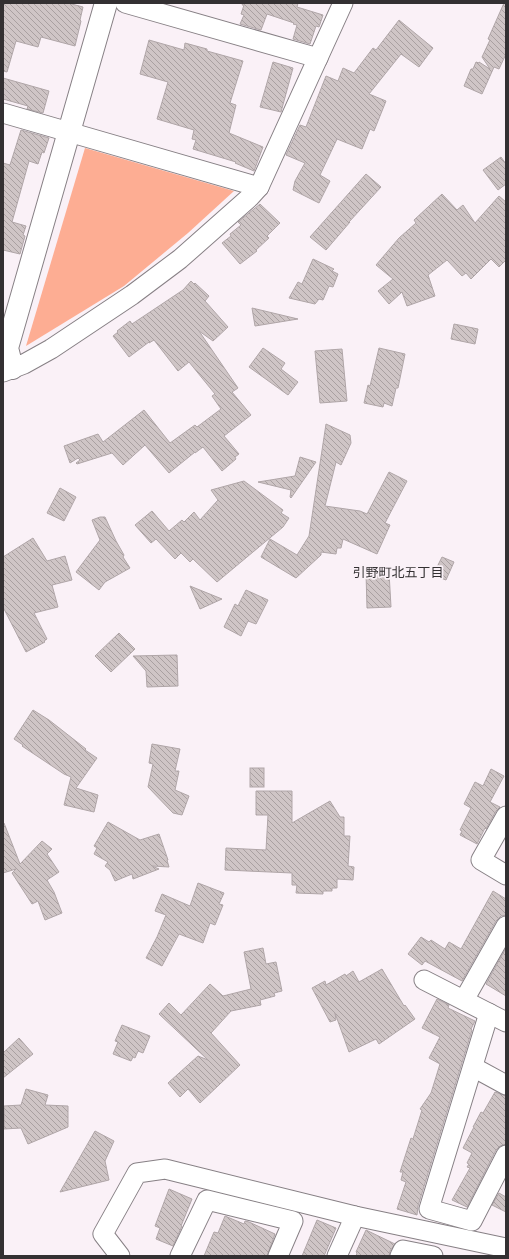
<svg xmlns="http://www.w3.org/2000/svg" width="509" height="1259" font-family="'Asap Condensed','Noto Sans JP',sans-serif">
	<defs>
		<pattern id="building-back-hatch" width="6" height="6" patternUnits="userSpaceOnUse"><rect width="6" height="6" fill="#cfc5c6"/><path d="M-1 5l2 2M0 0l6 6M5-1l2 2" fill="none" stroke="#a9a0a1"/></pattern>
	</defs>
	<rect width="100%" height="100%" fill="#faf1f7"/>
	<path fill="#fdad93" d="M85,148L234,191L188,233L124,286L26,346Z"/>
	<g fill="url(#building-back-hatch)" stroke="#b0a6a8">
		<path d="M3,3H68L83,7L80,20L81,21L75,46L41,37L38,47L16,41L7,72L3,71Z"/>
		<path d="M243,3H298L297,7L323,15L319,27L316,26L310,44L293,39L297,25L293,24L294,23L267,14L261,30L240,24L244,15L241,14L244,5H242Z"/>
		<path d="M504,3H506V54L499,69L494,67L482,94L464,86L471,69H473L476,62L479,63V62L490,69L482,57L490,40L488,39Z"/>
		<path d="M399,20L433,48L419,67L401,54L369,94L386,101L374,131L370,129L362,149L337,139L320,175L330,181L319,203L293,190L295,181L305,163L286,155L300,125L306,127L326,76L338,81L343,68L354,73L373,48L376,50Z"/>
		<path d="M149,40L184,50L185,43L207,49V51L243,61L230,103L236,105L229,133L263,147L254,171L235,163L236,162L193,149L196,140L192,139L194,130L157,119L168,82L140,74Z"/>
		<path d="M273,62L293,68L281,112L260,107Z"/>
		<path d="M3,78L49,91L43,113L27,109L28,106L3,99Z"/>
		<path d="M21,130L49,138L44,153L42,152L38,164L29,161L12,222L26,226L23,235L25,236L20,254L3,250V163L10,165Z"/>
		<path d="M501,157L506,164V184L498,190L483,170Z"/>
		<path d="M366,174L381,187L349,222H350L326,250L310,237Z"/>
		<path d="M442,194L457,210L463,205L475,223L499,196L506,202V260L499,267L491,259L471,279L466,273L462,276L447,260L428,275L435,296L407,306L402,292L389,304L378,291L393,279L376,265L399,238L416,223L414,220Z"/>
		<path d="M260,204L280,223L267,236L269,238L256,250L257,251L240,264L222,243L231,236L230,234L241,225L238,222Z"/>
		<path d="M313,259L334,269L332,271L338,274L333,287L329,286L323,300L319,299L315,304L289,298L298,282L302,284Z"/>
		<path d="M191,281L194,284L195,283L209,296L205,301L228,327L213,341L199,331L238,388L232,392L251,415L224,436L239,454L235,457L236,459L222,471L203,447L195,453V452L169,473L145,445L123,465L112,453L77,464L76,463L80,460L78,458L70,463L64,446L98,434L103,442L144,410L170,443L195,425L197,427L221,409L212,396L215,394L189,362L178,371L154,340L149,343V342L129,357L113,336L118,332L117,331L130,321L132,324L183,290Z"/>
		<path d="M252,308L298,319L255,326Z"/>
		<path d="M454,324L478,329L475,344L451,339Z"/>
		<path d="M263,348L285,363L281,369L298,382L288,395L249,367Z"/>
		<path d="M379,348L405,354L398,388H396L392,406L384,403L383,407L364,403L368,385L370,386Z"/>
		<path d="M342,349L347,401L320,403L315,351Z"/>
		<path d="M326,424L350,435L351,443L341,465L336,462L325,506L360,511L367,514L389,472L407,481L385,523L390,525L377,554L343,539L341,548H337L336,554L321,552V555L296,578L261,557L270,539L297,555L309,536Z"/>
		<path d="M300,457L316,462L291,498L290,497L291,490L258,482L295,476Z"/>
		<path d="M244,481L283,510L281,513L289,518L283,527L217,582L193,559L190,562L181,553L175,559L156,539L151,543L135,525L152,511L169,531L182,520L184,522L194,512L200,520L218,500L211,490Z"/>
		<path d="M60,488L76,497L64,521L47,513Z"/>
		<path d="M100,517H105L116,541L124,555L123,557L130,568L105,582L99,590L76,572L100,540L92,520Z"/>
		<path d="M33,538L47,561L65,556L72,580L52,585L58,607L34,613L47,639L44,641L45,642L26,652L3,607V557Z"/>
		<path d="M442,557L454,562L446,580L433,575Z"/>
		<path d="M389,572L391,607L367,608L366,573Z"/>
		<path d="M190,586L222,599L200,609Z"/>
		<path d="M246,590L268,600L256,624L248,621L241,636L224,627L235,604L238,606Z"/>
		<path d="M119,633L135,649L111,672L95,656Z"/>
		<path d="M177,655L178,686L147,687L146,671L133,656Z"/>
		<path d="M33,710L49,720L86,749L85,750L97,758L76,788L98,795L94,812L64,805L71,777L64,774L22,746L23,745L14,739Z"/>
		<path d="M152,744L180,749L175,771H179L175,790L189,796L182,815L173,813L148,787L153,764L149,763Z"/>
		<rect x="250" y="768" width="14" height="19"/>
		<path d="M491,769L504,776L490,802L500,807L496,811L486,829L485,828L477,844L460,835L462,831L460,830L471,808L464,804L475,782L483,786Z"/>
		<path d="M256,791H292V823L330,801L340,817H344V836H350L348,866L354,867L353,880L337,879V888H332V891H323V894L296,893L297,885H292V873L225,870L226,848L266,850L268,815H256Z"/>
		<path d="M108,822L140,840L159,834L168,860H167L169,867L152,866L159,869L133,879L132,874L115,881L110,870L105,866L108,862L94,854L97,848L94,846Z"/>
		<path d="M4,823L20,864L42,841L52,849L47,854L59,872L47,880L54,892L62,913L45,920L38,901L32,904L12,873L16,869L3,873V824Z"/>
		<path d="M198,883L224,893L219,904L223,905L215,925L210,923L203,943L179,934L162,966L146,958L157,937L166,915L155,911L162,894L190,906Z"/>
		<path d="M493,891L506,899V915L501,916L496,921L462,981L425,961L422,965L408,954L421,937L429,942L431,940L445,949L449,942L461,949Z"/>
		<path d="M263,948L266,964L276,962L282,991L274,993L275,996L260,1000L261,1005L231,1011L211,1033L240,1065L200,1103L188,1089L180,1097L168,1083L198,1056L208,1060L159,1014L169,1003L181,1015L210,984L223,996L251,989L244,952Z"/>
		<path d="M506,948V996L486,984Z"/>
		<path d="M382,969L404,1006L405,1005L415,1019L379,1044L376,1039L349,1052L335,1013L336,1020L330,1022L312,988L325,981L326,985L345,974L346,976L353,971L359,982Z"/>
		<path d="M437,999L449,1005L448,1008L475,1021L471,1029L472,1030L418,1206L417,1215L397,1209L406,1182L401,1180L403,1172H400L411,1138L413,1139L422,1110L420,1109L431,1093L440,1064L429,1058L440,1037L422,1028Z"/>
		<path d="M122,1025L150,1036L143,1053L138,1051L135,1058L133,1057L131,1061L113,1054L118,1042L115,1041Z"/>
		<path d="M19,1038L33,1054L3,1078V1053Z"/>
		<path d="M26,1089L48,1095L45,1105L68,1106V1127L28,1144L21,1128L4,1129V1106L21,1105Z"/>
		<path d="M495,1092L506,1096V1144L500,1146L496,1150L467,1207L452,1200L470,1168L467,1167L469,1164L467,1163L472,1153L463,1148L474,1127H473L481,1112L483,1113Z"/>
		<path d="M95,1131L114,1141L105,1161L109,1180L60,1192Z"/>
		<path d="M169,1189L192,1199L181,1226H182L173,1246L156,1239L160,1228L155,1226Z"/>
		<path d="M499,1193L506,1197V1212L492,1205Z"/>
		<path d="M225,1216L244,1224L245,1221L249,1222L275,1234L267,1256H204L214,1232L218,1233Z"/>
		<path d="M317,1220L336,1228L324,1256H302Z"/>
		<path d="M366,1230L395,1244L390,1251L389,1256H356L357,1253L356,1252Z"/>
	</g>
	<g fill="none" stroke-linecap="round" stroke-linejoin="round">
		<g stroke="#878085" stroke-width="21">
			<g id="street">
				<path d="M125,3L318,58"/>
				<path d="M3,113L259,187"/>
				<path d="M3,372L24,364L51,349L132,295L180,259L250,197L259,187L343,3"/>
				<path d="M506,816L481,860L506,875"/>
				<path d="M424,980L506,1022"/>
				<path d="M464,1000L506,926"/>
				<path d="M489,1013L429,1209L472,1221L506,1155"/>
				<path d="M473,1067L506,1085"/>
				<path d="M120,1256L103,1234L137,1173L165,1169L355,1216L506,1248"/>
				<path d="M180,1256L207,1200L293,1221L278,1256"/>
				<path d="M337,1256L355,1216"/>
				<path d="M400,1256L403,1250L433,1256"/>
			</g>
		</g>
		<g stroke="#878085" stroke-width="24">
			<path id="secondary" d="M12,368L7,348L106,3"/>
		</g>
		<use href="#street" stroke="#fff" stroke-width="19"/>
		<use href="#secondary" stroke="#fff" stroke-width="22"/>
	</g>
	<g text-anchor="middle" stroke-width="3.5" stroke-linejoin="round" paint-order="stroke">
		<g font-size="13" fill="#333032" stroke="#faf1f7">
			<text x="398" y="577">引野町北五丁目</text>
		</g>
	</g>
	<rect width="509" height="1259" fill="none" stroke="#333032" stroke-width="8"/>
</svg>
